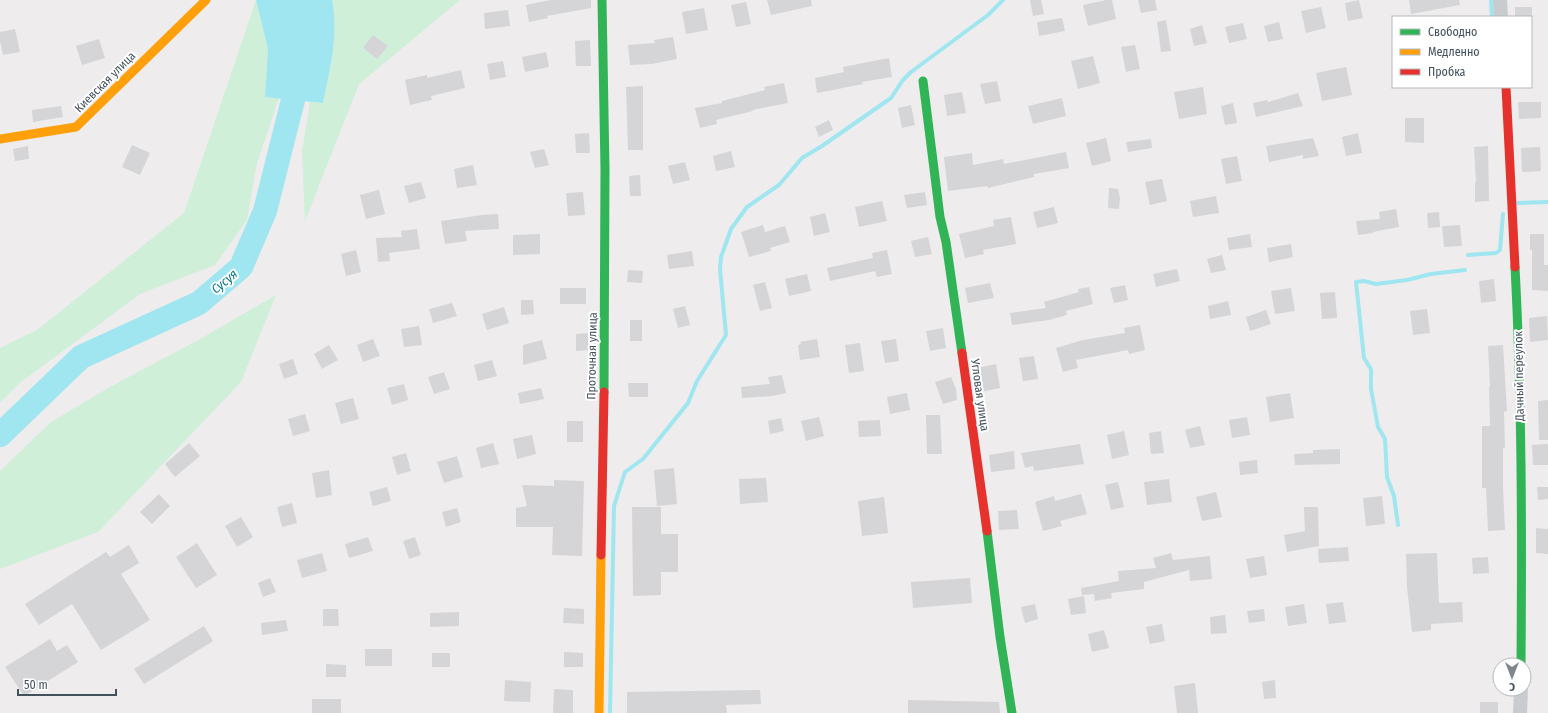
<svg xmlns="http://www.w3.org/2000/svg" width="1548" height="713" font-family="'Fira Sans Condensed',sans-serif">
	<rect width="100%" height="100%" fill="#eeeced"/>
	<g fill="#cfefd9">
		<path d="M256,0L268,49L265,97L279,98L257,163L247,220L215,265L140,294L21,382L0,403V348L37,330L184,213Z"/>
		<path d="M332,0H460L359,84L305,221L302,152L310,102L323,103C330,69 339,35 332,0Z"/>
		<path d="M276,295L241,382L98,532L0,569V471L51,422L110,387L202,338Z"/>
	</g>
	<path fill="#a0e6f0" d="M256,0H332C339,35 330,69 323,103L265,97L268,49Z"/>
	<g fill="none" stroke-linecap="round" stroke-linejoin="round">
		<g stroke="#a0e6f0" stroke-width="4">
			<path d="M1491,0L1492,17"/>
			<path d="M1518,203L1548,202"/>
			<path d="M1468,255L1496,253L1500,250L1503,214"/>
			<path d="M1398,525L1394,496L1387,477L1385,439L1378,427L1371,389V369L1364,358L1356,282L1364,281L1376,284L1407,280L1431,274L1465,270"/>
			<path d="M610,713L614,506L625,472L643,459L688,403L697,381L726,335L720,269L721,257L731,229L747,207L779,185L802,158L822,146L891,98L903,80L911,72L988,15L1003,0"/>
		</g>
		<path stroke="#a0e6f0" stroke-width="24" d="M0,435L81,357L199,303L241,267L265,211L301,68"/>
	</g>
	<g fill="#d5d5d7">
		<path d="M550,0H591V8L547,16L548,18L529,22L526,5Z"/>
		<path d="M767,0H811L812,6L771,15Z"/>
		<path d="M1030,0H1041L1044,14L1033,16Z"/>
		<path d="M1106,0H1112L1116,19L1088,26L1083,5Z"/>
		<path d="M1138,0H1155L1157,10L1141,13Z"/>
		<path d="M1359,0L1363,18L1348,21L1345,3Z"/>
		<path d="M1409,0H1459L1460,5L1411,14Z"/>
		<path d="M746,2L751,24L736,27L731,5Z"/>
		<path d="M1321,7L1326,28L1306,33L1301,11Z"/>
		<rect x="1515" y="7" width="17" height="10"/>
		<path d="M704,8L708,30L686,34L682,12Z"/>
		<path d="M508,10L510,26L485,29L484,13Z"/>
		<path d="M1062,18L1065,31L1039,36L1037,22Z"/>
		<path d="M1166,20L1171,51L1161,52L1157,22Z"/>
		<path d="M1279,22L1283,39L1268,42L1264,26Z"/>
		<path d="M1243,23L1247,39L1229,43L1225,27Z"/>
		<path d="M1202,25L1207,43L1194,46L1190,29Z"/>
		<path d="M15,29L20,52L3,55L0,41V32Z"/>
		<path d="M373,35L388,46L377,59L363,48Z"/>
		<path d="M673,37L677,59L652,64L630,65L628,45L655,43L654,40Z"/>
		<path d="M99,39L105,58L82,65L76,46Z"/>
		<path d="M590,40L591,66H576L575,41Z"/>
		<path d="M1135,45L1140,69L1126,72L1121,47Z"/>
		<path d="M546,52L549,67L525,72L522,57Z"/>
		<path d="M1093,56L1100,83L1078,89L1071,61Z"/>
		<path d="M889,58L892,77L862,82L863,84L817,93L815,78L844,72L843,67Z"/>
		<path d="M503,61L506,77L490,80L487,64Z"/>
		<path d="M1346,67L1352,95L1322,101L1316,73Z"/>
		<path d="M461,70L465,88L431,96L432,100L410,105L405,80L427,75V78Z"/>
		<path d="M997,81L1001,101L985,104L980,84Z"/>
		<path d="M784,83L788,103L752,110L753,111L716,120L717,124L700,128L695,108L722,103V101L765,90L764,87Z"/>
		<path d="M643,86V150H628L626,87Z"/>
		<path d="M1203,87L1207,114L1179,119L1174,92Z"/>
		<path d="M962,92L966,113L947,116L944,95Z"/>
		<path d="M1298,93L1303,106L1256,117L1253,103L1267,100L1268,102Z"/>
		<path d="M1062,98L1066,116L1033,124L1028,106Z"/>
		<path d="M1518,102H1541V118L1519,119Z"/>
		<path d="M1233,103L1237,123L1225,125L1221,106Z"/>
		<path d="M911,105L915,125L902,128L898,108Z"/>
		<path d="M61,106L63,117L33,122L32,110Z"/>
		<path d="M1405,118H1424V143L1405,142Z"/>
		<path d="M829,120L833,130L819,137L815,127Z"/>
		<path d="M589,133L590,153H576L575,134Z"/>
		<path d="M1358,133L1362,153L1346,156L1342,137Z"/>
		<path d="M1106,138L1111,161L1092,166L1086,143Z"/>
		<path d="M1313,138L1319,156L1303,159V155L1269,162L1266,146Z"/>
		<path d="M1151,139L1152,148L1128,152L1126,142Z"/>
		<path d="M132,145L150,153L140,175L122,167Z"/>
		<path d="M28,146L29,159L15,161L13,149Z"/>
		<path d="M1488,146L1489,201L1475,202V182H1476L1474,147Z"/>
		<path d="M1540,147L1541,171L1522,172L1521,148Z"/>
		<path d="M544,149L549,165L535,168L530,152Z"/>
		<path d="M731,151L735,167L716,171L713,156Z"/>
		<path d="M1066,152L1069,168L1034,174V177L988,188L987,186L948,191L944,157L972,153L973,165L1003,159L1004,164Z"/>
		<path d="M1237,156L1242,181L1226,184L1221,159Z"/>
		<path d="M685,162L690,180L673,184L668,166Z"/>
		<path d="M473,165L477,185L457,188L454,169Z"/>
		<path d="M640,175L641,196H630L629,176Z"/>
		<path d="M1162,179L1167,201L1150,205L1145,182Z"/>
		<path d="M421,182L426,198L409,203L404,186Z"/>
		<path d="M1109,188L1118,189L1120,198L1119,209L1108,208Z"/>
		<path d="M379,190L385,214L366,219L360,195Z"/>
		<path d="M583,192L585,215L568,216L566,193Z"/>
		<path d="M925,192L927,205L907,208L904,195Z"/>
		<path d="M1216,196L1219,213L1193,217L1190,201Z"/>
		<path d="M882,201L887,221L859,227L855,207Z"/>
		<path d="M1054,207L1058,223L1037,228L1033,212Z"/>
		<path d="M1396,209L1399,227L1373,232V233L1358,235L1356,221L1380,219L1379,212Z"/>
		<path d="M1439,212L1440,227L1428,228L1427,213Z"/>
		<path d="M825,213L830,232L814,236L810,217Z"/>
		<path d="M498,214L499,229L465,231L467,241L445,244L441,221L482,215Z"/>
		<path d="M1011,217L1016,244L983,250L984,254L965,258L959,234L994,226L993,220Z"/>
		<path d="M763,225L765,232L785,226L790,242L770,248L771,251L749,257L741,232Z"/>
		<path d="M1460,225L1462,246L1444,247L1442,226Z"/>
		<path d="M417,229L420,249L389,253L390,261L378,262L376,238L402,237L401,231Z"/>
		<path d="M540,234V254L513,255V235Z"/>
		<path d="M1250,234L1252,247L1229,250L1227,238Z"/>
		<path d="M1530,234H1544V265H1548V291L1532,290V250H1530Z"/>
		<path d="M928,237L932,254L915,257L911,241Z"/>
		<path d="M1291,244L1293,257L1269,262L1267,248Z"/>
		<path d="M356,250L361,272L346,276L341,254Z"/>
		<path d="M887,250L892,274L877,277L875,271L830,281L827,268L873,258L872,253Z"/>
		<path d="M692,251L694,266L669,269L667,255Z"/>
		<path d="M1222,255L1226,270L1211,273L1207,259Z"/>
		<path d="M1177,269L1180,281L1156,287L1153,274Z"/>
		<path d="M628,270L643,271L642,283L627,282Z"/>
		<path d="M807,274L811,291L789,296L785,279Z"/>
		<path d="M1494,279L1496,301L1481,303L1479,281Z"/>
		<path d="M765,282L772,308L760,311L753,285Z"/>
		<path d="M990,283L994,298L968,303L965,288Z"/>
		<path d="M1125,285L1128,300L1114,303L1110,288Z"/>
		<path d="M1089,287L1093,304L1066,311L1067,315L1049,320L1012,325L1010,313L1046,308L1044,302L1079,292L1078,289Z"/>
		<rect x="560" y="288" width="26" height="16"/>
		<path d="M1291,288L1295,311L1275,314L1271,291Z"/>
		<path d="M1335,292L1337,318L1322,319L1320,293Z"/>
		<path d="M521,300H533L534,314L521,315Z"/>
		<path d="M1228,301L1231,315L1210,319L1208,306Z"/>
		<path d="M452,303L457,316L433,323L429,309Z"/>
		<path d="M685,306L690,325L678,328L673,309Z"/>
		<path d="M504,307L509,323L487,330L482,314Z"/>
		<path d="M1427,309L1430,333L1413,335L1410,311Z"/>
		<path d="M1266,310L1271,324L1250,331L1246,317Z"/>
		<path d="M1547,316L1548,340L1530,342L1529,318Z"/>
		<rect x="630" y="320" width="12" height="21"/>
		<path d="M1140,325L1145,350L1129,354L1128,350L1076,360L1078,368L1063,372L1056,348L1083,340L1125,333L1124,328Z"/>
		<path d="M419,326L422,345L404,347L401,329Z"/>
		<path d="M943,328L946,348L930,351L926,331Z"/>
		<path d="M589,333L590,350L576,351V334Z"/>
		<path d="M373,339L380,356L363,362L357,345Z"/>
		<path d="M817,339L820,357L800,360L798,345L801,344L800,342Z"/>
		<path d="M896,339L899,361L885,363L881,341Z"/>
		<path d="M542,340L547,359L523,365V345Z"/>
		<path d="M860,343L864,371L849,373L845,345Z"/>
		<path d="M329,345L338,360L322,369L314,354Z"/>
		<path d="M1503,345L1507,411L1504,412L1505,448H1503V488L1505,530L1488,531L1486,488H1482V426H1490L1489,387H1490L1488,346Z"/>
		<path d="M1034,356L1038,379L1023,381L1019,358Z"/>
		<path d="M293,359L298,374L284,379L279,364Z"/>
		<path d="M492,360L497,376L478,381L474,365Z"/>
		<path d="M996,364L1000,388L981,392L977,368Z"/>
		<path d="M444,372L450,389L434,394L428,377Z"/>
		<path d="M782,375L786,393L772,396L742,398L741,387L770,384L768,377Z"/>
		<path d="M951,377L956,389L957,400L943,404L935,382Z"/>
		<path d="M628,383H648V397H629Z"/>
		<path d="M404,384L408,400L392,405L387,388Z"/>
		<path d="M541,388L544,399L520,404L518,393Z"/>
		<path d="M907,393L910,410L890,414L887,397Z"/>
		<path d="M1290,393L1294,418L1270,422L1266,397Z"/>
		<path d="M353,398L359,419L341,424L335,403Z"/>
		<path d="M1548,400V440H1539L1538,401Z"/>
		<path d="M305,414L310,431L293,436L288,419Z"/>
		<path d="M926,415H940L942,454H927Z"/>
		<path d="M819,417L824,436L806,441L801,421Z"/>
		<path d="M1247,417L1250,435L1232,438L1229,420Z"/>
		<path d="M781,418L784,431L770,434L768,421Z"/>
		<path d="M880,420L881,436L859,437L858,421Z"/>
		<rect x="567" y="421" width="16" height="21"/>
		<path d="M1200,426L1205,445L1190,448L1185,430Z"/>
		<path d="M1124,431L1129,455L1112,459L1107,435Z"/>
		<path d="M1161,431L1164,453L1151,454L1149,433Z"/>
		<path d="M532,435L536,454L517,459L513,439Z"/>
		<path d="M189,443L200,456L175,477L165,464Z"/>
		<path d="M493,443L499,464L481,468L476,448Z"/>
		<path d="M1080,444L1084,464L1034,471L1033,466L1025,468L1021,453Z"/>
		<path d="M1548,444V465H1533L1532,445Z"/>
		<path d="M1340,449V464L1295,465L1294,454L1313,453V450Z"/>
		<path d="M1014,451L1015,469L991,472L989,455Z"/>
		<path d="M406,453L411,471L397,475L392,457Z"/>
		<path d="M457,456L463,477L444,483L437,462Z"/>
		<path d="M1257,460L1258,473L1240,475L1239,462Z"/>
		<path d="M674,468L677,504L657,506L654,470Z"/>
		<path d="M329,470L332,495L316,498L312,473Z"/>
		<path d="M766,478L768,502L740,504L739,479Z"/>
		<path d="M1169,479L1172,502L1147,505L1144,482Z"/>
		<path d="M554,480L584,481L582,556L552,555L553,527H516V508L527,506L522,485L554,486Z"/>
		<path d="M1118,482L1124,507L1111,510L1105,485Z"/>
		<path d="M387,487L391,501L373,506L369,492Z"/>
		<path d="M1537,487H1548V499L1538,500Z"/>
		<path d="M1216,492L1222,517L1202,521L1196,497Z"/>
		<path d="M159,494L170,506L152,524L140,512Z"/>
		<path d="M1081,494L1087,514L1060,521L1062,526L1043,531L1035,502L1054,496L1055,501Z"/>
		<path d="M1382,496L1385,524L1366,526L1363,498Z"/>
		<path d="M884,497L888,533L862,536L858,501Z"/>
		<path d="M292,503L297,523L282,527L277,507Z"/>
		<path d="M632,507H661V534H678V572H661V595L633,596Z"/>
		<path d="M1304,507H1318L1319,546L1287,552L1284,535L1305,531Z"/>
		<path d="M457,508L461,522L446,527L442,512Z"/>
		<path d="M1017,510L1019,529L999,530L998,511Z"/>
		<path d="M241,517L253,537L237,547L225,526Z"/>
		<path d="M1536,528L1548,529V554L1536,553Z"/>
		<path d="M368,537L373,551L349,558L345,544Z"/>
		<path d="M415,537L421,555L409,559L403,541Z"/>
		<path d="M197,543L217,575L196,588L176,557Z"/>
		<path d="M129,545L139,563L121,574L150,620L101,650L72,604L39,625L25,604L106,552L110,557Z"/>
		<path d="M1348,547L1349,561L1319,563L1318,549Z"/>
		<path d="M322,553L327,571L302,578L297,560Z"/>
		<path d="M1171,553L1173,560L1210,556L1212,579L1190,581L1189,570L1144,582V589L1111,593L1112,598L1095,601L1094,594L1082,595L1081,588L1119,581L1118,571L1156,568L1153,558Z"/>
		<path d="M1437,553L1439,603L1462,602L1463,622L1431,624V630L1412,632L1407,587L1406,554Z"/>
		<path d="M1264,556L1267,575L1250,578L1246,559Z"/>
		<path d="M1488,557L1489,573L1473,574L1472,558Z"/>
		<path d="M270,578L276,592L263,597L258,583Z"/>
		<path d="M970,578L972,603L913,608L911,582Z"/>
		<path d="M1084,596L1086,613L1071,615L1068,599Z"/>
		<path d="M1343,602L1346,622L1329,624L1326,604Z"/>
		<path d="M1035,604L1038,619L1025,623L1021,607Z"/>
		<path d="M1304,604L1307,623L1288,626L1285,607Z"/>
		<path d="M564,608L584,609V624L563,623Z"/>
		<path d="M323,609H338L339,626H323Z"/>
		<path d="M1264,609L1265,621L1249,623L1247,611Z"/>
		<path d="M459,612V626L430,627V613Z"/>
		<path d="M1225,615L1227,633L1211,634L1210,617Z"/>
		<path d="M286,620L288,631L262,635L261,623Z"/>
		<path d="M1162,624L1165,641L1150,644L1146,627Z"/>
		<path d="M204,626L213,641L144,684L134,669Z"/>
		<path d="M1104,630L1109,648L1092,652L1088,634Z"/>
		<path d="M50,639L57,651L67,645L78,662L24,696L5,667Z"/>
		<rect x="365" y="649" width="27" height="17"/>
		<path d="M564,652L583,653V667H564Z"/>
		<rect x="432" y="653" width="18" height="14"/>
		<path d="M326,664L346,665V677H326Z"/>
		<path d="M505,680L531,682L530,702L504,701Z"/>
		<path d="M1275,680L1276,698L1264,699L1262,682Z"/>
		<path d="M1195,683L1198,713H1177L1174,686Z"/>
		<path d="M554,689L573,690V713H553Z"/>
		<path d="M760,690L761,704L726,705L727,713H627V692Z"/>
		<rect x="312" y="699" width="29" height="14"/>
		<path d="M908,700L999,702L1000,713H908Z"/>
		<rect x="1480" y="702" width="18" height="11"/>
	</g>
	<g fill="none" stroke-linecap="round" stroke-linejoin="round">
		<g stroke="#c9ccce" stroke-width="14">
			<path d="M1500,0L1501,17"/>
			<path d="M1520,713L1521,689"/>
		</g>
		<g stroke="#30b455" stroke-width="9">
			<path d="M602,0L605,169L604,392"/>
			<path d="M923,81L940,217L946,242L962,353"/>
			<path d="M1515,267C1522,399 1522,532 1521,665"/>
			<path d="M987,531L1000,637L1012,713"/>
		</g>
		<g stroke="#ff9f0a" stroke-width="9">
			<path d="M0,139L76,127L206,0"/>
			<path d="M599,713L601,555"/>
		</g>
		<g stroke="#e5322d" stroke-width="9">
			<path d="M1506,87L1515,267"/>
			<path d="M962,353L987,531"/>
			<path d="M601,555L604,392"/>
		</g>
	</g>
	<g text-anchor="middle" stroke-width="4" stroke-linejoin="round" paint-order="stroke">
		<g font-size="12" fill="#43515b" stroke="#fff">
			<text transform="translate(105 82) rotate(-45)" y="4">Киевская улица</text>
			<text transform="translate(592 356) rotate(-89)" y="4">Проточная улица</text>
			<text transform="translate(1519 376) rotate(-91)" y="4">Дачный переулок</text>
			<text transform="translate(980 395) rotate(82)" y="4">Угловая улица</text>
		</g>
		<g font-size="13" font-style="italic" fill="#047c8f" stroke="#fff">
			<text transform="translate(224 281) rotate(-40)" y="5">Сусуя</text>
		</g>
	</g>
	<rect x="1392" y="16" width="140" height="72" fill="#ffffff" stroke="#b4b9bd"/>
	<rect x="1400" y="29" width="20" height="6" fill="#30b455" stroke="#b4b9bd"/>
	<text x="1428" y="36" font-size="12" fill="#43515b">Свободно</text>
	<rect x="1400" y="49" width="20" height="6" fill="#ff9f0a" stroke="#b4b9bd"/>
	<text x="1428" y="56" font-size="12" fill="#43515b">Медленно</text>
	<rect x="1400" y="69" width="20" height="6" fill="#e5322d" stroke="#b4b9bd"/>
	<text x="1428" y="76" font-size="12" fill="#43515b">Пробка</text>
	<g transform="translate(1512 677) rotate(180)"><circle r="19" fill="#ffffff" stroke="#b4b9bd"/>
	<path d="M0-3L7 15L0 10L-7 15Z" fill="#7f878e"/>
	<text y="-6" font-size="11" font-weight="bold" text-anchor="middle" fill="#43515b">С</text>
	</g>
	<path d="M18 689v6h98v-6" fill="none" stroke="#43515b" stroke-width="2"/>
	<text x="24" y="689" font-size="12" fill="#43515b" stroke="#ffffff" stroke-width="3" paint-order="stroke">50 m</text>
</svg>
